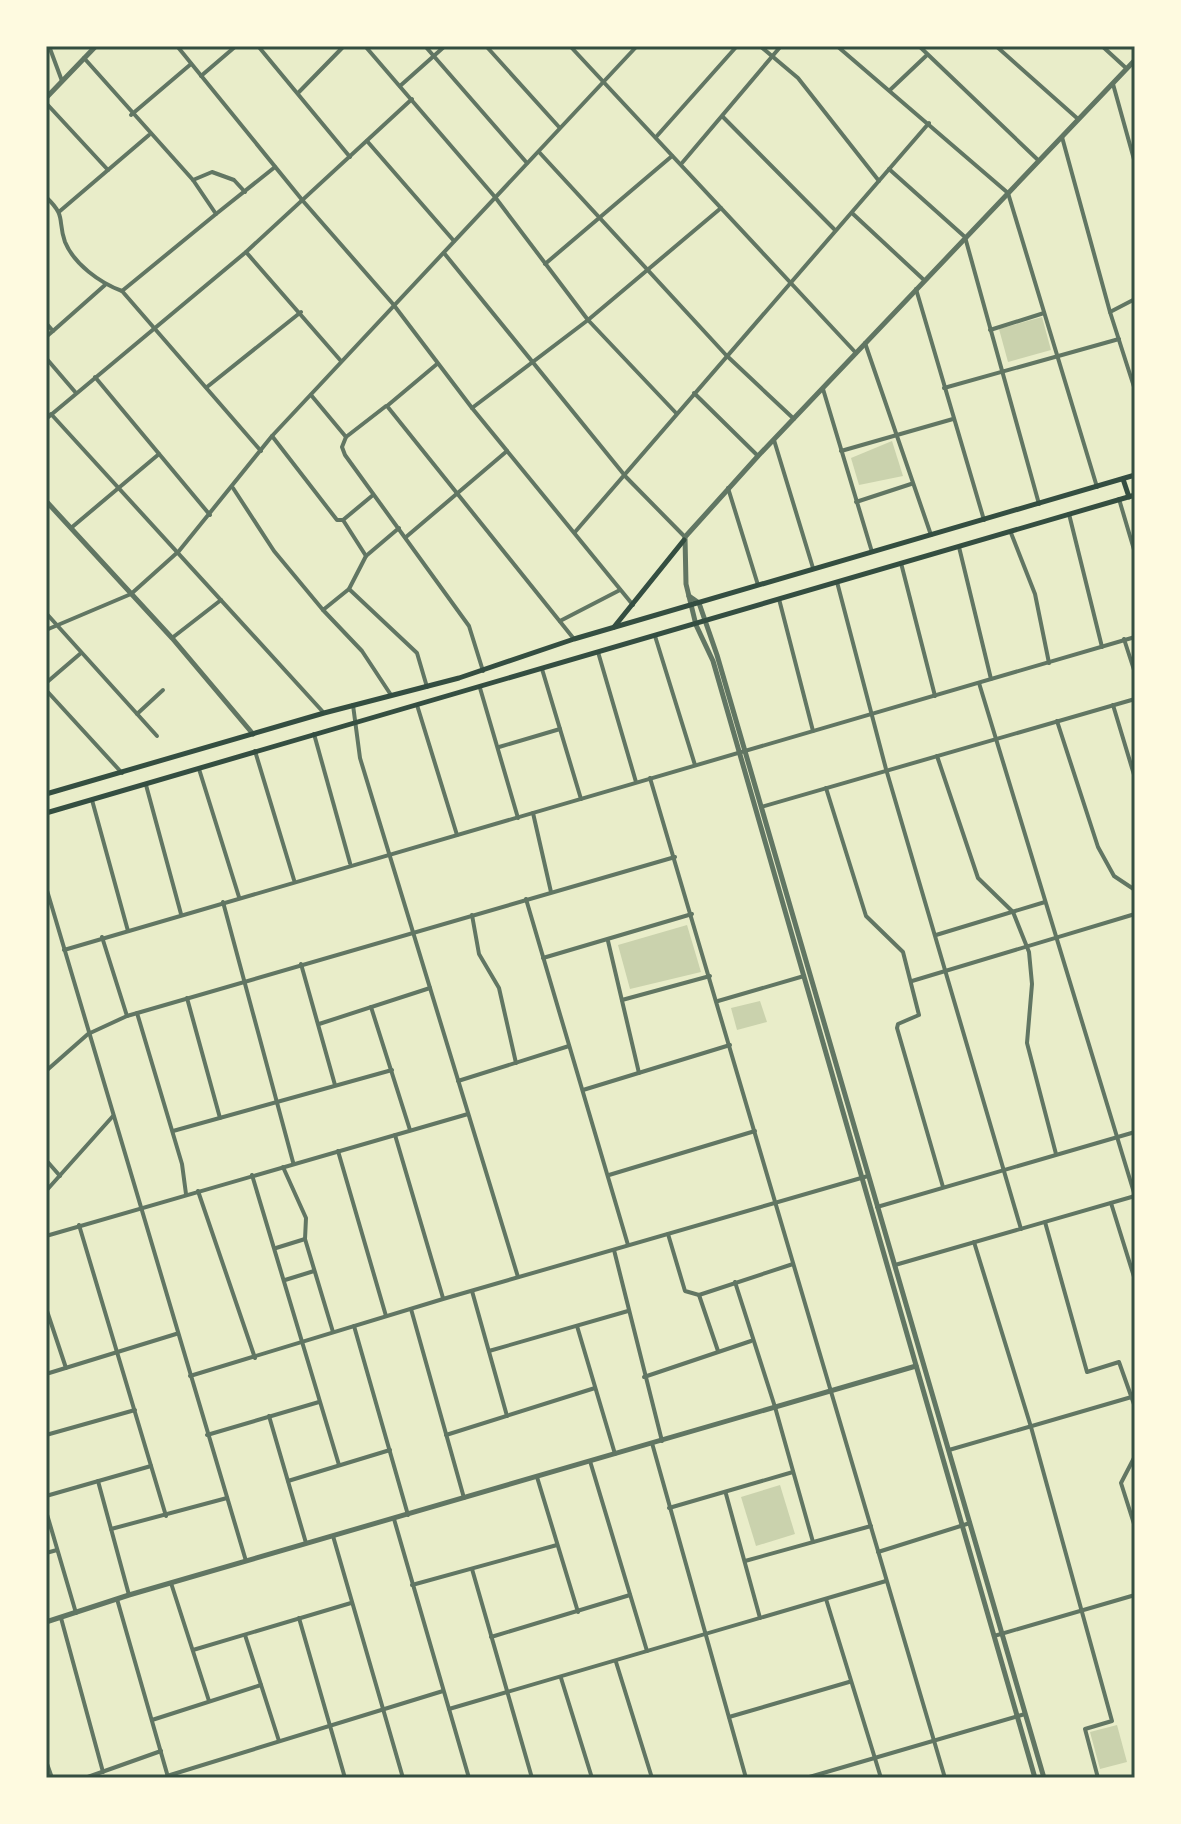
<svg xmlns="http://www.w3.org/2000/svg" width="1181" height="1824" font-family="'PT Sans Narrow',sans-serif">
	<rect width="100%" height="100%" fill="#e9edc9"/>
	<g fill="#cad2ad">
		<path d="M1042,317L1051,350L1008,362L999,329Z"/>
		<path d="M892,441L903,476L859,485L851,458Z"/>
		<path d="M687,925L701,972L630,989L618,945Z"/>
		<path d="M760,1001L767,1022L737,1030L731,1008Z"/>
		<path d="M780,1485L795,1534L756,1546L741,1497Z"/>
		<path d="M1117,1725L1127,1762L1100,1769L1090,1732Z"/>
	</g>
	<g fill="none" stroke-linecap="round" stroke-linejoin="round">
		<g stroke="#617663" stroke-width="4">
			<path d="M49,46L62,81"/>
			<path d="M177,46L303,201L393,304L472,408L633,605"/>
			<path d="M258,46L350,157"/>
			<path d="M365,46L495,197L588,320L676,413"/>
			<path d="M425,46L527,163"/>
			<path d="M486,46L559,127"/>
			<path d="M570,46L856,353"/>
			<path d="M760,46L798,78L879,181"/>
			<path d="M837,46L1008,193L1097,487"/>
			<path d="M919,46L1038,160"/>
			<path d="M996,46L1078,119"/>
			<path d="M1102,46L1126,68"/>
			<path d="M84,58L193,180L216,214L122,291"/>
			<path d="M201,76L236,46"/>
			<path d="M1113,84L1135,163"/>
			<path d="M400,86L445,46"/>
			<path d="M890,90L927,55"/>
			<path d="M299,92L344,46"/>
			<path d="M46,103L108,170"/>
			<path d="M131,115L191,64"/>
			<path d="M723,117L834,229"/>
			<path d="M656,137L737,46"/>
			<path d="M1062,137L1110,312L1135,390"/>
			<path d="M367,141L454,241"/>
			<path d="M539,152L726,355L794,419"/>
			<path d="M682,163L781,46"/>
			<path d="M889,169L965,237L1039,504"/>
			<path d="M193,180L212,172L234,180L245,192"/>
			<path d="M46,197C67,217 57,219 65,242C74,264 100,283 122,291L261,451"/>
			<path d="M60,211L149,135"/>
			<path d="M852,213L924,280"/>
			<path d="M216,214L275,167"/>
			<path d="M246,252L341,361"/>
			<path d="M444,253L626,477L685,537"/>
			<path d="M545,264L672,156"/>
			<path d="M916,289L984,520"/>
			<path d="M1110,312L1135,299"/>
			<path d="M46,323L53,331L46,337"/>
			<path d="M990,330L1044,313"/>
			<path d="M53,331L105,285"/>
			<path d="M865,343L931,535"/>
			<path d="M46,358L76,393"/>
			<path d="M437,364L387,406L574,639"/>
			<path d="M95,377L210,515"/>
			<path d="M207,387L301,312"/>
			<path d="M944,388L1119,339"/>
			<path d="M823,389L872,552"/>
			<path d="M694,393L758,456"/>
			<path d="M311,395L346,437L386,406"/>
			<path d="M472,408L588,320L721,208"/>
			<path d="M51,414L324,713"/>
			<path d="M46,419L246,252L412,99"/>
			<path d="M272,436L337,520H343L366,556"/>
			<path d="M346,437L342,447L345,455L469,626L483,671"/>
			<path d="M774,440L813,568"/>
			<path d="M841,451L953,419"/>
			<path d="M233,488L274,551L323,610L349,589L366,556L399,528"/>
			<path d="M728,488L758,585"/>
			<path d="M1119,499L1135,553"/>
			<path d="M856,502L911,484"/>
			<path d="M1069,514L1102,647"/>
			<path d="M343,520L373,495"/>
			<path d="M71,528L159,454"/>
			<path d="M575,532L929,123"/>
			<path d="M1011,533L1035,594L1049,663"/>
			<path d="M406,537L507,451"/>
			<path d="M959,547L991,679"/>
			<path d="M901,563L935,696"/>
			<path d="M837,582L886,769L1021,1229"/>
			<path d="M349,589L417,653L427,687"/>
			<path d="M779,599L813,731"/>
			<path d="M323,610L362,651L391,695"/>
			<path d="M46,613L157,736"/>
			<path d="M560,621L620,590"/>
			<path d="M46,630L131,594L179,551L272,436L637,46"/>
			<path d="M655,636L695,765"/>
			<path d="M172,638L221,600"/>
			<path d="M1124,639L1135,673"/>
			<path d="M598,652L636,782"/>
			<path d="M542,669L581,799"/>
			<path d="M46,683L81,653"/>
			<path d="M979,683L1135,1196"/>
			<path d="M480,688L518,818"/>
			<path d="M46,690L122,773"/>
			<path d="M353,705L360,758L518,1277"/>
			<path d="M417,705L457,835"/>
			<path d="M1113,705L1135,778"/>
			<path d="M137,714L163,690"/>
			<path d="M1057,721L1098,847L1114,876L1135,890"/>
			<path d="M314,734L350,863"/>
			<path d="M499,747L560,729"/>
			<path d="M255,751L294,880"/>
			<path d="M937,756L978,878L1013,912L1029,952L1032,984L1027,1043L1056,1154"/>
			<path d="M199,769L239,897"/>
			<path d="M650,778L945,1778"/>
			<path d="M146,785L181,914"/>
			<path d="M826,788L866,916L903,952L919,1015L898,1024L897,1028L943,1187"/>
			<path d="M92,800L128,931"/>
			<path d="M761,807L1135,699"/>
			<path d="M533,813L551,892"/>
			<path d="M46,887L246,1561"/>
			<path d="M526,899L628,1245"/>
			<path d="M223,902L293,1162"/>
			<path d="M472,915L479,954L499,988L516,1063"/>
			<path d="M936,935L1045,902"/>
			<path d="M102,937L127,1016"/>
			<path d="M608,941L639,1073"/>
			<path d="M64,950L1135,637"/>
			<path d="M543,958L692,914"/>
			<path d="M301,964L335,1085"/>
			<path d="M912,981L1135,914"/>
			<path d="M187,998L220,1118"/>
			<path d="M622,1000L710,976"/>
			<path d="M718,1001L804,976"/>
			<path d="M371,1007L410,1130"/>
			<path d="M137,1013L182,1164L186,1194"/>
			<path d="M319,1024L430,988"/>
			<path d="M46,1071L88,1034L127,1016L675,857"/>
			<path d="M458,1081L569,1046"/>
			<path d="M583,1090L730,1045"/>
			<path d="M173,1131L392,1070"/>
			<path d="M395,1135L443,1298"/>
			<path d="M338,1151L386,1316"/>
			<path d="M46,1160L60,1176"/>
			<path d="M283,1167L306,1218L305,1239L333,1332"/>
			<path d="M252,1175L339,1465"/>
			<path d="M609,1175L755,1131"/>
			<path d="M46,1191L113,1116"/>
			<path d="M198,1191L255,1358"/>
			<path d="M1111,1203L1135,1280"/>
			<path d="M877,1207L1135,1132"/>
			<path d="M1045,1222L1087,1372L1119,1362L1135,1407"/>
			<path d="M79,1225L166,1516"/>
			<path d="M668,1234L685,1291L699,1295L793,1264"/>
			<path d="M46,1236L468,1114"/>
			<path d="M974,1242L1031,1427L1112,1721L1085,1729L1098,1778"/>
			<path d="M276,1248L305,1239"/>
			<path d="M614,1250L662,1441"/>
			<path d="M895,1265L1135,1196"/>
			<path d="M285,1280L314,1271"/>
			<path d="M735,1282L775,1407L813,1542"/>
			<path d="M472,1291L507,1416"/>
			<path d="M699,1295L718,1351"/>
			<path d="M46,1308L66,1368"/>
			<path d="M411,1309L464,1498"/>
			<path d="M354,1326L408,1515"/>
			<path d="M577,1326L615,1454"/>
			<path d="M489,1351L628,1311"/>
			<path d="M46,1374L176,1334"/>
			<path d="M190,1376L443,1299L868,1176"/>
			<path d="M644,1377L751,1341"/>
			<path d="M269,1416L306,1543"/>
			<path d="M46,1435L135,1410"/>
			<path d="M207,1435L319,1402"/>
			<path d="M446,1435L595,1388"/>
			<path d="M652,1443L746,1778"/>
			<path d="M949,1450L1135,1396"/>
			<path d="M1135,1456L1121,1483L1135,1527"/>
			<path d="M590,1461L647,1651"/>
			<path d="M537,1477L578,1612"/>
			<path d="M98,1481L129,1595"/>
			<path d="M288,1481L390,1450"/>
			<path d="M726,1494L760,1618"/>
			<path d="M46,1496L151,1466"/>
			<path d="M669,1508L793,1472"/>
			<path d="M46,1511L76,1613"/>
			<path d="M394,1519L469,1778"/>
			<path d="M111,1529L227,1498"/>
			<path d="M333,1536L403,1778"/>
			<path d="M878,1552L970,1523"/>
			<path d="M46,1553L57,1550"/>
			<path d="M745,1561L871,1526"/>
			<path d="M472,1569L532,1778"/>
			<path d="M171,1583L209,1701"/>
			<path d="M412,1585L557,1545"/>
			<path d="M117,1599L168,1777"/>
			<path d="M826,1599L881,1778"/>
			<path d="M61,1618L103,1772"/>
			<path d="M299,1618L345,1778"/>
			<path d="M245,1635L279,1741"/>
			<path d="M994,1636L1135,1595"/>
			<path d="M491,1637L630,1595"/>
			<path d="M193,1650L351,1603"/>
			<path d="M616,1662L652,1778"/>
			<path d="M561,1678L592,1778"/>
			<path d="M449,1709L886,1581"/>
			<path d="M729,1717L849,1682"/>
			<path d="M152,1720L261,1685"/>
			<path d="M46,1761L52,1778"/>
			<path d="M167,1776L443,1691"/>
			<path d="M85,1778L161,1751"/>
			<path d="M806,1778L1025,1714"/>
		</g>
		<g stroke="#617663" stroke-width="5">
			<path d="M46,98L96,46"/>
			<path d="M46,501L172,638L253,734"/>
			<path d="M689,596L699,603L717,655L1044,1778"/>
			<path d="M46,1622L129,1595L916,1366"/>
			<path d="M1035,1778L713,661L696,625L686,584L685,537L758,456L1135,60"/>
		</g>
		<g stroke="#344e41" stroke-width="5">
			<path d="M1123,479L1129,497"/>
			<path d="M614,627L684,540"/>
			<path d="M46,794L324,713L459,678L574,639L1135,475"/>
			<path d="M46,813L1135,495"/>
		</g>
	</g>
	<rect width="1181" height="1824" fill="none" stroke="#fefae0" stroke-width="96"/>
	<rect x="48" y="48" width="1085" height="1728" fill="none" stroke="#344e41" stroke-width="3"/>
</svg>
